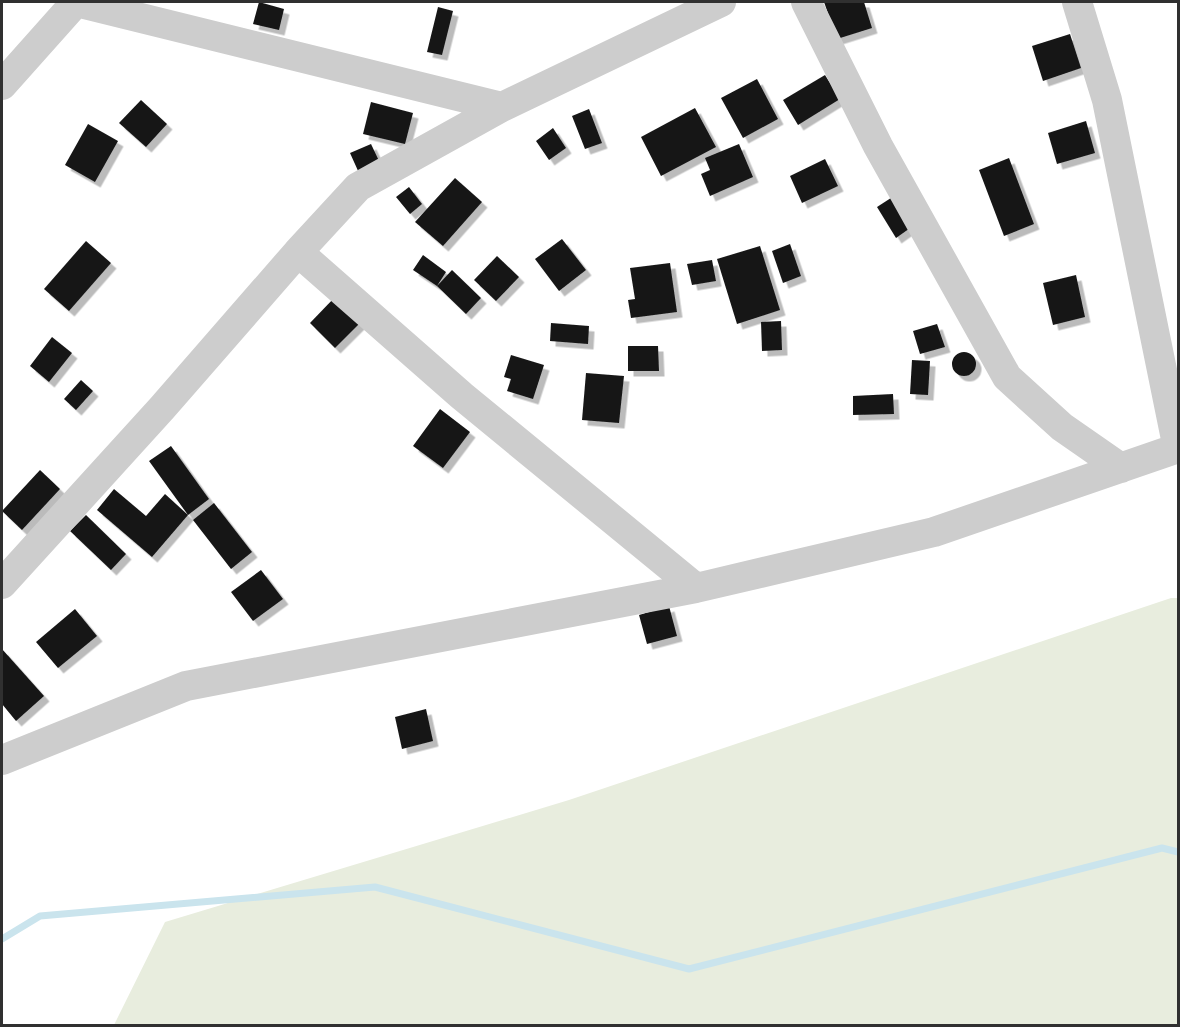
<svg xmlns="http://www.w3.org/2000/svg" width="1180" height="1027" font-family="Manrope,sans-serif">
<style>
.green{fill:#e8edde}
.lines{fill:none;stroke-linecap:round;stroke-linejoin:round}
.stream{stroke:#cae4ed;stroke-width:7}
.building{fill:#171717;filter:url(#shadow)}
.minor{stroke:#cdcdcd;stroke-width:30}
</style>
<defs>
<filter id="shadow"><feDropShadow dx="5.5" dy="5.5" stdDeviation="0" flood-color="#0004"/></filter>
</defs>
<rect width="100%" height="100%" fill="#fff"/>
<path class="green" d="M1171 598H1178V1025H114L165 922 569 800Z"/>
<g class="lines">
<path class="stream" d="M2 939 40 916 375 887 689 969 1162 848 1178 852"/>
</g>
<path class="building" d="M259 2 284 9 279 30 253 24Z
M824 2H864L872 28 837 39Z
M438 7 453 11 442 55 427 52Z
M1070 34 1081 68 1043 81 1032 46Z
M825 75 840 99 798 125 783 100Z
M757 79 778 119 743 138 721 98Z
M141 100 167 124 146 147 119 123Z
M371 102 413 113 405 144 363 134Z
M695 108 716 147 661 176 641 137Z
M589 109 602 143 585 149 572 116Z
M1086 121 1095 153 1057 164 1048 133Z
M88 124 118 141 95 182 65 165Z
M553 128 566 148 549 160 536 141Z
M371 144 380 163 359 173 350 153Z
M739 144 753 177 710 196 701 174 710 170 705 158Z
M1009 158 1034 224 1004 236 979 170Z
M825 159 838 186 802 203 790 176Z
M455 178 482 202 443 246 415 222Z
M409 187 422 204 410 214 396 197Z
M894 196 913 226 896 238 877 207Z
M562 239 586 270 559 291 535 259Z
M86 241 111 263 69 311 44 289Z
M790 244 801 276 783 283 772 251Z
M760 246 780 310 737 324 717 259Z
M423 255 446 272 437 286 413 270Z
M497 256 519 277 496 301 474 280Z
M712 260 716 281 692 285 687 264Z
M670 263 677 312 631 318 628 300 635 299 630 268Z
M452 270 481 298 466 314 437 286Z
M1076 275 1085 317 1053 325 1043 283Z
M335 297 361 322 335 348 310 323Z
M781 321 782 350 762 351 761 322Z
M551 323 589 326 588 344 550 341Z
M937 324 945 347 920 354 913 331Z
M52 337 72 353 49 382 30 366Z
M628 346H658L659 371H628Z
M952 364a12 12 0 1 1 24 0a12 12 0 1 1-24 0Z
M511 355 544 365 533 399 507 391 511 379 504 377Z
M912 360 930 361 928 395 910 394Z
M586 373 624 376 619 423 582 420Z
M81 380 93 391 76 410 64 399Z
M893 394 894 414 853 415V396Z
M440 409 470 432 443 468 413 446Z
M171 446 209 499 188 515 149 461Z
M40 470 60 489 22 530 2 511Z
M114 489 146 516 165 494 188 515 152 557 97 510Z
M214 503 252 552 231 569 193 520Z
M86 515 126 554 111 570 70 531Z
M261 570 283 599 253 621 231 592Z
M669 606 677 636 647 644 639 615Z
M75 609 97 636 58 668 36 642Z
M2 649 44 696 16 721 2 704Z
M426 709 433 741 402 749 395 717Z"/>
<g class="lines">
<path class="minor" d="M806 2 878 146 1007 377 1062 427 1121 468
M1077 2 1107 100 1178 449
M2 85 76 2 502 107
M298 252 462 396 696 588
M2 584 162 408 298 252 358 187 502 107 721 2
M2 760 186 686 696 588 934 532 1178 448"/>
</g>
<rect width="1180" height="1027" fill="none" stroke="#303030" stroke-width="6"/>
</svg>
